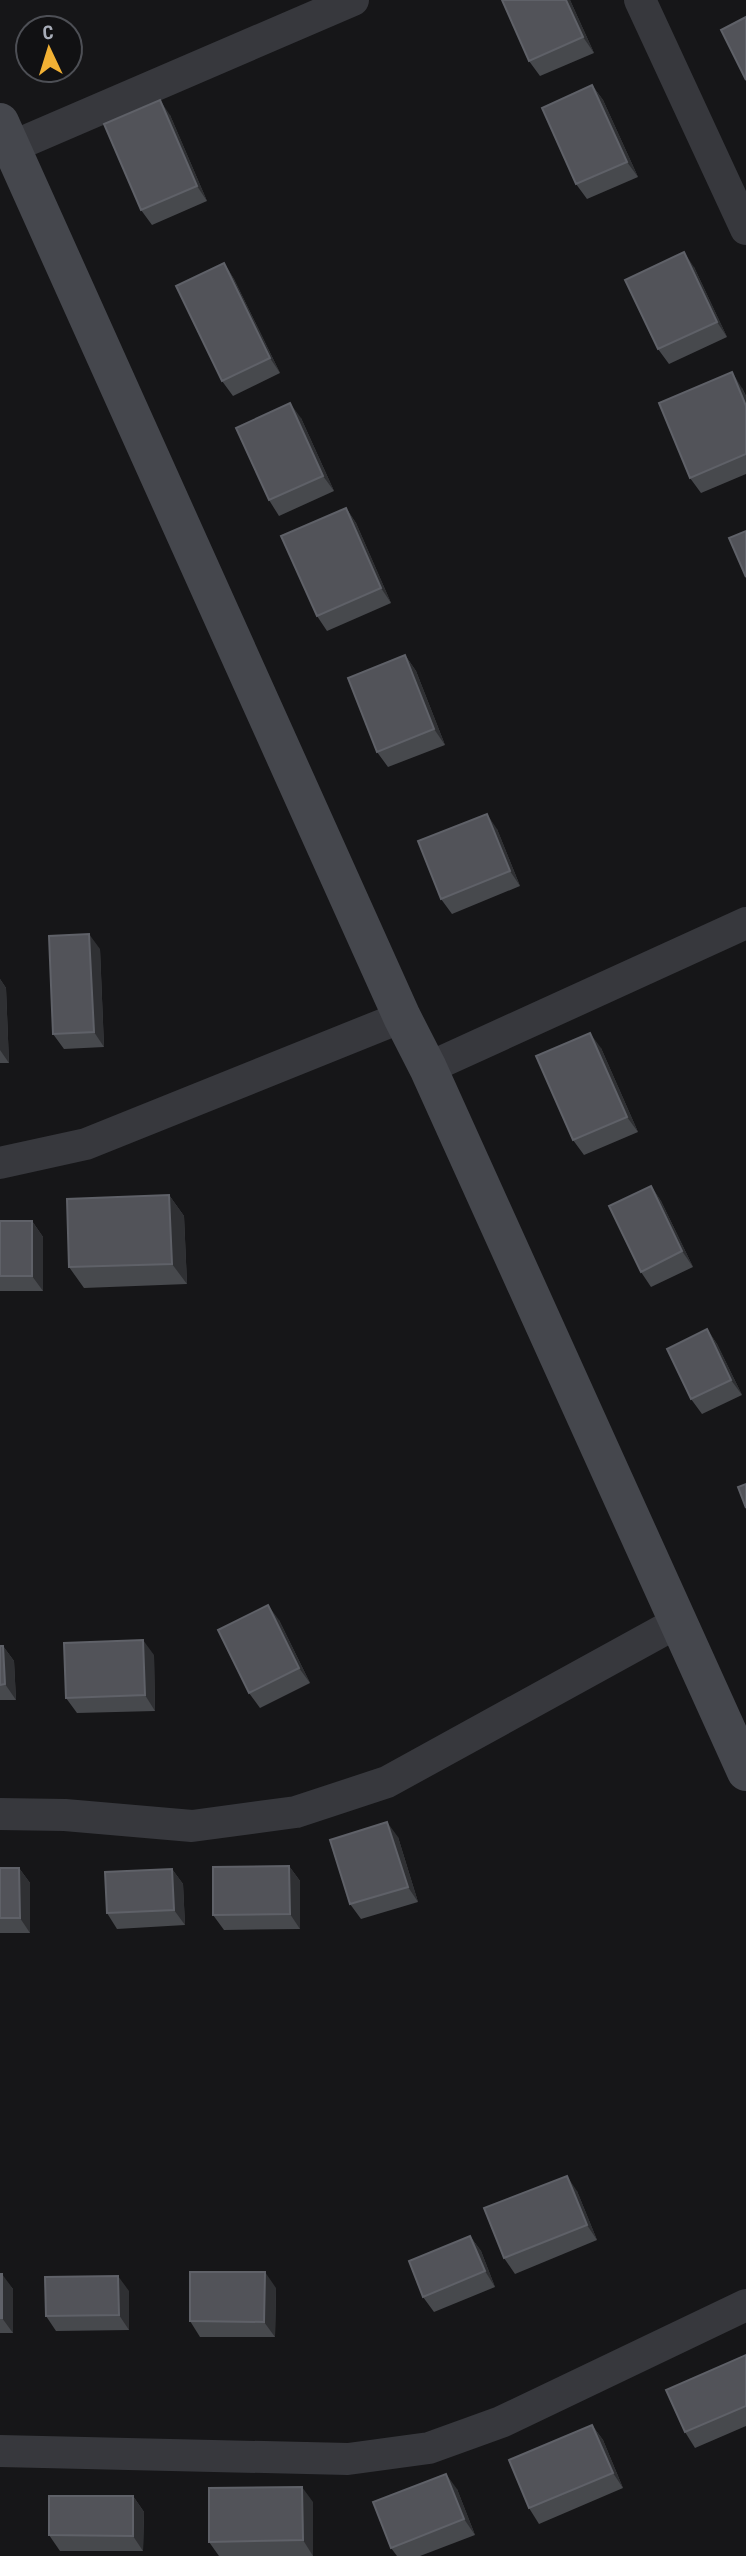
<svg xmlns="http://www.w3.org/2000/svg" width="746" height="2556" font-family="'Roboto Condensed',sans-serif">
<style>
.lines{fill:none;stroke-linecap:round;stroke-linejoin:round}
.street{stroke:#37383d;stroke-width:32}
.secondary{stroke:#45474d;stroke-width:38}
.wall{fill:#47494d}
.shaded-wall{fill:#2f3033}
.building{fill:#525359;stroke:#5f6168;stroke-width:2}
</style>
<rect width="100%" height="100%" fill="#161618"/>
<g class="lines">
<path class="street" d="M640 0 746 229
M0 152 353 0
M428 1068 746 923
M0 1163 86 1144 402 1017
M0 1814 65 1815 192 1826 296 1812 387 1782 678 1622
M0 2451 348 2459 429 2448 501 2422 746 2305"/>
<path class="secondary" d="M0 122 402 1017 428 1068 746 1772"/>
</g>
<path class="wall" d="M502 0H570L594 53 540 76 529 61Z
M592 85 603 100 638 177 587 199 576 184Z
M170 115 207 201 152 225 141 210Z
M224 263 234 279 280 373 233 396 222 381Z
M694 267 727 337 669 364 658 349Z
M742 388 746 396V474L701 493 690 478Z
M301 418 334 491 279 516 269 500Z
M346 508 356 523 391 603 327 631 317 616Z
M405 655 416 671 445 745 388 767 377 752Z
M497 829 520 886 452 914 441 899Z
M100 949 104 1047 64 1049 53 1034Z
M0 979 6 988 9 1063H0Z
M601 1048 638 1132 584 1155 573 1140Z
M651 1186 661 1201 693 1267 651 1287 641 1272Z
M169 1195 184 1216 187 1284 84 1288 69 1267Z
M0 1221H32L43 1237V1291H0Z
M707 1329 717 1344 742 1395 702 1414 691 1399Z
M279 1620 310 1683 260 1708 249 1693Z
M0 1646H3L14 1661 16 1700H0Z
M154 1655 155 1711 77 1713 66 1698Z
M398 1837 418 1902 361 1919 350 1904Z
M289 1866 300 1881V1929L224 1930 213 1915Z
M0 1868H19L30 1883V1933H0Z
M172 1869 183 1884 185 1925 117 1929 107 1913Z
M577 2191 597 2240 515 2274 504 2258Z
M470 2236 481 2251 495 2287 434 2312 423 2297Z
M0 2274 13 2289V2333H0Z
M276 2288 275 2337H200L190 2321Z
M129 2291V2330L56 2331 46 2316Z
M746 2355V2426L695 2448 685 2432Z
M592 2425 603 2440 623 2488 539 2524 529 2508Z
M457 2489 475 2535 420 2556H397L391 2548Z
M133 2496 144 2512 143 2551H60L49 2535Z
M313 2502V2556H219L209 2542Z"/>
<path class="shaded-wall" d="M566 0H570L594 53 583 37Z
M592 85 603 100 638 177 627 162Z
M160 100 170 115 207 201 197 186Z
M684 252 694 267 727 337 717 322Z
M224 263 234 279 280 373 270 358Z
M732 372 742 388 746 396V406Z
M290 403 301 418 334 491 323 476Z
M346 508 356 523 391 603 381 588Z
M405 655 416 671 445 745 434 729Z
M487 814 497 829 520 886 510 871Z
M89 934 100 949 104 1047 94 1032Z
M0 979 6 988 9 1063 0 1050Z
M590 1033 601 1048 638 1132 627 1117Z
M651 1186 661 1201 693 1267 682 1251Z
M169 1195 184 1216 187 1284 172 1264Z
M32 1221 43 1237V1291L32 1276Z
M707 1329 717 1344 742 1395 731 1380Z
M268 1605 279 1620 310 1683 299 1668Z
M143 1640 154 1655 155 1711 145 1695Z
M3 1646 14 1661 16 1700 5 1684Z
M387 1822 398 1837 418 1902 408 1887Z
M289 1866 300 1881V1929L290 1914Z
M19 1868 30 1883V1933L20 1918Z
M172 1869 183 1884 185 1925 174 1910Z
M567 2176 577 2191 597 2240 587 2225Z
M470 2236 481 2251 495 2287 485 2271Z
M265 2272 276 2288 275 2337 264 2322Z
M2 2274 13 2289V2333L2 2318Z
M118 2276 129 2291V2330L119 2315Z
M592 2425 603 2440 623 2488 613 2473Z
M446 2474 457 2489 475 2535 464 2519Z
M302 2487 313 2502V2556L303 2540Z
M133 2496 144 2512 143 2551 133 2536Z"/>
<path class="building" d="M502 0H566L583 37 529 61Z
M746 17V80L721 30Z
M592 85 627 162 576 184 542 108Z
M160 100 197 186 141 210 104 124Z
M684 252 717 322 658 349 625 280Z
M224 263 270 358 222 381 176 286Z
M732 372 746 406V454L690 478 659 403Z
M290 403 323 476 269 500 236 428Z
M346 508 381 588 317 616 281 536Z
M746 531V577L729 538Z
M405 655 434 729 377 752 348 678Z
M487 814 510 871 441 899 418 841Z
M89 934 94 1032 53 1034 49 936Z
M590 1033 627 1117 573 1140 536 1056Z
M651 1186 682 1251 641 1272 609 1206Z
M169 1195 172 1264 69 1267 67 1199Z
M0 1221H32V1276H0Z
M707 1329 731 1380 691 1399 667 1349Z
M746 1484V1508L738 1487Z
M268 1605 299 1668 249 1693 218 1630Z
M143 1640 145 1695 66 1698 64 1643Z
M0 1646H3L5 1684 0 1685Z
M387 1822 408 1887 350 1904 330 1840Z
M289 1866 290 1914 213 1915V1867Z
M0 1868H19L20 1918H0Z
M172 1869 174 1910 107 1913 105 1872Z
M567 2176 587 2225 504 2258 484 2208Z
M470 2236 485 2271 423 2297 409 2261Z
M190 2272H265L264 2322 190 2321Z
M0 2274H2V2318H0Z
M118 2276 119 2315 46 2316 45 2277Z
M746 2355V2406L685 2432 666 2390Z
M592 2425 613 2473 529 2508 509 2460Z
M446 2474 464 2519 391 2548 373 2502Z
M302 2487 303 2540 209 2542V2488Z
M49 2496H133V2536L49 2535Z"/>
<g transform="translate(49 49) rotate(356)"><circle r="33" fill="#111113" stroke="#4d4f55" stroke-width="2"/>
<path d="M0-5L12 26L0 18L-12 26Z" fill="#f2b134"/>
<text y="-10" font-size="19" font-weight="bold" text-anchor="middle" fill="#a8adb8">С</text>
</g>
</svg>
